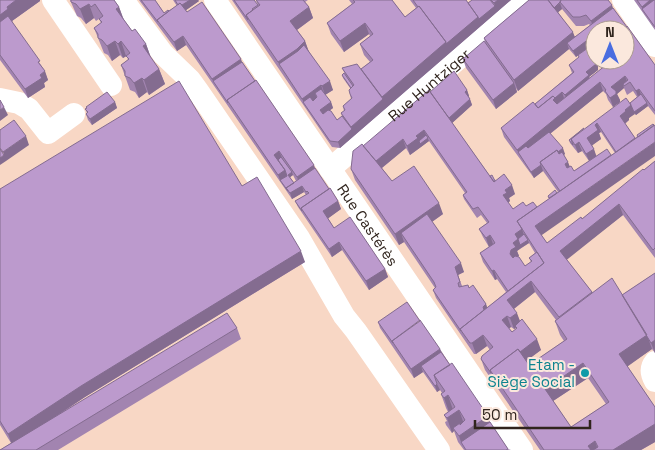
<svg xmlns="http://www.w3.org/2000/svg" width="655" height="450" font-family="'Space Grotesk',sans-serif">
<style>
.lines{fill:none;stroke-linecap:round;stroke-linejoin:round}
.minor{stroke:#fff;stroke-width:22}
.wall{fill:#a284b0;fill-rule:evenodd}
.shaded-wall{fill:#846c90}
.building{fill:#bc9acd;stroke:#846c90;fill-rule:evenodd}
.culture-dot{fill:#0f9aa8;stroke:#fbe8dd;stroke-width:2}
.labels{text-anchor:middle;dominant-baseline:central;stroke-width:4;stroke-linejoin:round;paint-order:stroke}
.street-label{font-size:15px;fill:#30241d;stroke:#fbe8dd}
.culture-label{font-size:15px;fill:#0d838f;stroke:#fbe8dd;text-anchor:end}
</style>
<rect width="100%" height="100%" fill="#f8d7c5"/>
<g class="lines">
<g class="minor">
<path d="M53 0 111 85"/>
<path d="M123 0 163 54 190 80 198 91 299 238 344 316 356 331 439 450"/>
<path id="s1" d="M215 0 522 450"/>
<path d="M623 0 655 46"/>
<path d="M0 99 19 103 29 109 48 133 74 114"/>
<path id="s2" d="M330 169 527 0"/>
<path d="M655 362C650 368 651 374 655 381"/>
</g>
</g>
<path class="wall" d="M0 0 40 1 12 21 13 24 43 68 48 80 44 83 45 87 28 98 0 60Z
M70 0H114L119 7 124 20 132 31 146 44 151 58 159 69 165 84 149 95 147 92 139 98 135 92 130 90 121 65 128 60 127 56 123 58 120 55 112 61 108 55 104 53 94 28 101 23 99 19 96 21 94 18 86 24 81 18 77 16Z
M139 0H155L164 13 177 6 173 0H198L199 1 186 10 187 12 242 62 329 189 338 201 341 209 328 218 334 228 385 269 388 277 369 290 342 250 332 257 298 207 295 201 306 195 304 192 292 199 186 45 177 51ZM293 175 296 181 294 183 290 177Z
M232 0H254L258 5 256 0H308L305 2 309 7 313 18 297 30 305 41 308 50 333 90 325 95 331 102 333 108 329 111 337 120 342 116 341 113 344 111 343 106 351 99 350 94V88L343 78 342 75 345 74 342 68 362 71 361 69 370 62 364 55 360 44 370 36 369 34 344 52 331 34 327 23 352 4 349 0H392L405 17 416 8 410 0H466L468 3 472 0H511L340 148 332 147Z
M529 0 613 8 655 65V115L648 106 636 115 634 113 629 118V120L625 124 635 138 653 124 541 235 547 243 582 219 655 161V258L623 215 566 259 592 292 622 295 655 273V353L652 349 627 366 655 407V442L641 450H540L485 370 481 359 490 350 487 346 476 354H474L436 298 433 290 435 288 404 242 399 245 355 180 351 169 430 92 467 90 469 96V97L472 105 452 123 490 176 515 194 509 198 510 201 508 203 513 209 526 206 537 207 549 199 548 196 558 192 543 171 534 178 504 137 501 128 535 104 572 73 569 65 597 60 596 61 598 67V70L589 77 590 78 625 60V30H595V42L576 57 569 49 518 91 516 88 517 92 496 109 466 68 463 59 485 43 484 38ZM562 9 576 26H584L589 24 590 25 575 37 558 12ZM624 88 627 95 633 91 637 97 630 103 569 140 570 143 578 153 582 151 589 161 574 171 570 167 564 155 565 154 550 134 603 91 606 94 608 100 613 107 620 102V100L617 94ZM601 132 615 153 611 155 596 156 592 145 601 139 599 133ZM429 141 465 193 463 196 464 199 477 218 481 215 487 223 479 229 483 237 489 247 480 253 483 262 495 280 497 279 506 292 487 308 486 304 469 288 462 286 458 275 464 272 432 222 443 214 392 181 382 168 406 148 410 155ZM529 243 535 253 529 258 531 262 525 266 517 257 519 256 517 251ZM535 292 556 320 555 321 560 335 564 341 529 365 526 361 541 350 520 321 514 309ZM511 327 514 329 516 328V329L512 332 509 328ZM588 378 606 404 571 427 553 401Z
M634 0H655V30Z
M115 102 117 108 92 125 88 120 86 114 87 113 85 109 87 108Z
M242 186 305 262 85 397 63 412 237 328 241 339 58 450H0L11 443 0 425V189Z
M378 322 440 349 450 365 488 416 490 422 508 449 511 450H464L458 442 454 431 452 433 446 425 445 422 447 421 444 415 448 412 446 408 441 394 442 393 440 390 437 392 423 372 414 378 380 328Z"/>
<path class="shaded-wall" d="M16 0H40V1L12 21 13 23 0 33V15L7 7Z
M190 0H198L199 1 182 13 179 7Z
M498 0H511L497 12 494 3Z
M650 0H655L642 9V7Z
M560 3 562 9 556 14 554 8Z
M89 4 94 18 86 24 80 9Z
M612 5 615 14 594 30 591 21Z
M495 6 497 12 355 135 351 127 383 99 382 97 446 42 478 17Z
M119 7 124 21 116 9Z
M309 7 313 18 294 32 290 21Z
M365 23 369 34 344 52 340 41Z
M596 29 595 42 576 57 573 51 592 31Z
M573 32 577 43H567L569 49 518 91 514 80Z
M183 36 186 45 177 51 174 42Z
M115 41 120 55 112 61 107 46Z
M121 41 126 56 123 58 118 44Z
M305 41 309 52 279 64 278 62Z
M146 44 151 58 143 46Z
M595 54V60H597L596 61 598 67V70L589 77 591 81 567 101 565 95 586 72 592 56Z
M241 59 244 68 213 81 212 79Z
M159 69 165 84 149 95 144 80Z
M45 71 48 80 44 83 45 87 28 98 25 89Z
M625 76 628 84H623L624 88 617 94 620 100V102L613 107 610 98 611 87Z
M142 78 147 92 139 98 134 83Z
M330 81 333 90 325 95 322 86Z
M600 82 603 91 521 157 517 150Z
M514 83 517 92 496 109 493 100Z
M321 85 324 94 315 93 317 99 307 107 302 99Z
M639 89 642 97 639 100 636 91Z
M467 90 469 96 467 98 465 92Z
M562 92 564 98 557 104 558 107 539 111Z
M470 99 472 105 450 125 448 119Z
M115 102 117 108 92 125 90 119Z
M331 102 333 108 322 116 320 110Z
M647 103 648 106 636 115 634 112Z
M631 105 635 114 629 118V120L623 125 620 116 625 110Z
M4 107 8 115 0 121V110Z
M597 123 601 132 599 133 601 139 590 147 587 138 579 144 582 151 578 153 575 145Z
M352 129 355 135 340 148 338 142Z
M424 130 429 141 421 147 420 144 421 147 410 155 407 146 416 136Z
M26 136 29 145 6 161 3 152Z
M403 139 406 148 378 171 375 162Z
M655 142V156L539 237 535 226Z
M563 148 565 154 545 169 541 164Z
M594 149 597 158 590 163 586 154Z
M279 151 283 160H276L274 155Z
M4 155 6 161 0 165V158Z
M568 162 571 170 568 173 565 164Z
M314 165 317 174 300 186 297 177Z
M541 165 543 171 534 178 531 172Z
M285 170 288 179 280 180 278 175Z
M292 172 293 175 289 178 288 175Z
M512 185 515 194 509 198 510 201 506 204 503 195 505 190Z
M302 186 304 192 292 199 290 193Z
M338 201 341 209 326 220 323 211Z
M439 203 443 214 406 240 401 233 404 242 399 245 395 234Z
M619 204 623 215 564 262 560 251Z
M522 229 525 238 519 242 521 248 517 251 519 256 514 259 513 263 510 254 515 234Z
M490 235 493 244 489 247 486 238Z
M528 240 529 243 521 248 520 245Z
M339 242 342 250 332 257 329 249Z
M301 251 305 262 85 397 12 445 8 434 81 386Z
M461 263 464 272 458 275 463 291 455 267Z
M385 269 388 277 369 290 366 281Z
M494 270 497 279 495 280 492 271Z
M531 281 535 292 511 311 507 300Z
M486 304 489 313 467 338 483 307Z
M517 313 521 324 515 326 516 328 514 329 510 318Z
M507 316 511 327 506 331 502 320Z
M483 335 487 346 476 354 472 343Z
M647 335 652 349 624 369 619 354Z
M537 339 541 350 498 382 492 373Z
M655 340V353L651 343Z
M440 349 444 358 421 366 423 372 414 378 411 369Z
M583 363 588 378 550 403 545 389Z
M437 384 440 390 437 392 435 386Z
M448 395 453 410 449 412 444 398Z
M459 410 464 424 453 428 454 431 452 433 447 418Z
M488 416 493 431 461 442 459 436Z
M655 424V442L641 450H613Z
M595 441 598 450H590L588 446Z"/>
<path class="building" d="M0 0H16L7 7 8 9 0 15Z
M71 0H114L119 7 116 9 132 31 135 29 146 44 143 46 159 69 144 80 142 78 134 83 130 78 125 76V71L121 65 129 59 126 56 130 53 121 41 118 44 115 41 107 46 102 40 98 38V34L94 28 102 22 99 19 103 16 95 4 91 7 89 4 80 9 76 4 71 2Z
M141 0H155L164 13 168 10 169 11 157 20 158 22Z
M175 0H190L182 5 180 3 178 5Z
M234 0H254L258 5 252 9 253 10 246 15 248 20Z
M256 0H303L309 7 290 21 305 41 297 49 278 62 246 15 260 5Z
M353 0H392L405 17 419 6 446 42 382 97 361 69 373 60 360 44 373 34 365 23 340 41 327 23 355 2Z
M413 0H466L478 17 446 44V42L419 6 418 7Z
M472 0H490L495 6 479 19 478 17 468 3Z
M491 0H498L494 3Z
M529 0H548L573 32 514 80 484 38Z
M548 0H561L560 2 554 8Z
M561 0H608L612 5 591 21 586 15 580 17H573L560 2Z
M637 0H650L642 7Z
M654 0H655V27L642 9Z
M202 2 241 59 212 79 183 36 174 42 157 20 180 3 187 12Z
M613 8 627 27 623 30H596V29L592 31 594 35 573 51 567 43Z
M8 16 40 61 38 62 45 71 40 75 42 78 25 89 0 55V22Z
M627 26 655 65V111L639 89 636 91 630 82 624 86 623 84 628 80 625 76 611 87 616 91V94L610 98 605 91 606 90 600 82 517 150 501 128 533 102 538 108 553 96 555 98 553 100 557 104 606 65H605L610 60H625V30H623Z
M484 41 514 83 493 100 463 59Z
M595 43V54L592 56 596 61V64L586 72 589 75 565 95 562 92 555 98 553 96 538 108 535 104 574 72 569 65 579 57 578 55Z
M304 45 330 81 322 86 321 85 302 99 279 64 298 51Z
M242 62 255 81 227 100 228 103 213 81Z
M357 64 383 99 351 127 341 113 345 110 343 106 352 98 350 94 349 90 354 85 342 68Z
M454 71 467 90 465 92 470 99 449 118 430 92Z
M344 73 353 86 351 88 342 75Z
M256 80 314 165 297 177 279 151 274 155 285 170 278 175 227 100Z
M179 81 242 186 257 177 301 251 81 386 8 434 0 421V189Z
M321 89 331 102 320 110 323 114 328 110 331 111 337 120 342 116 352 129 338 142 330 141 303 102 310 97 313 101 317 97 315 93Z
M429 90 494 182 504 174 512 185 505 190 507 193 503 195 513 209 523 202 526 206 533 202 537 207 517 221 522 229 515 234 518 239 513 243 516 247 511 250 510 254 513 258 515 256 519 257 525 266 532 261 529 258 537 252 544 263 508 291 494 270 492 271 480 253 495 243 490 235 486 238 479 229 489 222 478 207 473 209 463 195 467 192 424 130 416 136 418 138 407 146 403 139 376 161 363 146Z
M107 92 115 102 90 119 86 114 88 112 85 109 87 108 86 107Z
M641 94 647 103 634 112 630 103Z
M626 98 631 105 625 110 626 111 620 116 635 138 616 152 597 123 595 125 598 130 587 138 594 149 586 154 579 142 575 145 571 139Z
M0 100 4 107 0 110Z
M14 120 26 136 3 152 0 148V130Z
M653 124 654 125 638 137 637 135Z
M655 125V142L535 226 547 243 581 217 582 219 643 169 644 170 655 161V248L653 250 619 204 560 251 592 292 559 317 531 281 507 300 517 313 510 318 507 316 502 320 512 332 517 328 515 326 522 319 537 339 520 352 518 349 490 370 491 373 481 359 482 356 493 347 483 335 472 343H470L460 329 544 263 517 221Z
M584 128 571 139 573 145 569 140Z
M549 132 563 148 558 152 557 150 540 162 541 165 531 172 518 152 526 146 528 148Z
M426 135 428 138 420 144 419 141Z
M362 144 392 181 414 166 439 203 395 234 351 169 353 151Z
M0 149 4 155 0 158Z
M607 149 611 155 560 191 540 162 557 150 559 154 562 152 568 162 565 164 567 168 571 166 574 171Z
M281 157 292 172 288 175 294 183 286 188 288 191 280 180 287 176 285 170 278 160Z
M315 168 329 189 301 208 302 211 295 201 309 193 307 191 306 192 302 186 290 193 286 188Z
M492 175 495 181 494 182 490 176Z
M330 188 338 201 323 211 334 228 350 217 385 269 366 281 339 242 329 249 301 208Z
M555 190 557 193 549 198 548 196Z
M427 214 461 263 455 267 460 282 458 283 459 287 468 285 469 288 473 285 486 304 483 307 484 310 460 329 461 331 433 290 436 287 434 282 401 233Z
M524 234 528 240 520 245 518 239Z
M655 273V340L651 343 622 295Z
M612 278 647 335 619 354 655 407V424L613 450H593L598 447 595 441 588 446 591 450H544L490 370 518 349 529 365 567 339 555 321ZM583 363 609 402 571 427 545 389Z
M407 302 420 321 392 341 393 343 378 322Z
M227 313 237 328 36 450H0Z
M420 320 440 349 411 369 392 341Z
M441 352 450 365 434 375 437 384 435 386 421 366Z
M452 363 488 416 459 436 453 428 460 423V425L465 420 459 410 447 418 444 415 455 407 448 395 444 398 441 394 445 391 434 375Z
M490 422 508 449 506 450H466L461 442Z"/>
<circle class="culture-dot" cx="585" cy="373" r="5"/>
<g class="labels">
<g class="street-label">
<text stroke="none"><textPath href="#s2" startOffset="130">Rue Huntziger</textPath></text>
<text stroke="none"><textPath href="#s1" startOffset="272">Rue Castérès</textPath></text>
</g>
<g class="culture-label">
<text x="575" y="364">Etam -<tspan x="575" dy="17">Siège Social</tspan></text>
</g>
</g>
<g transform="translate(610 45)"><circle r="24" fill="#fbe8dd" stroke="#aa9a90"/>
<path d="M0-4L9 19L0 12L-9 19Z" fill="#4a6de0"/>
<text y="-8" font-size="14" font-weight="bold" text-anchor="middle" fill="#30241d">N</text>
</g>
<path d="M475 420v8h115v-8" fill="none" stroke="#30241d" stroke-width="2.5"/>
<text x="482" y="420" font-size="15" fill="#30241d" stroke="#fbe8dd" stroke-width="4" paint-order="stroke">50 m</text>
</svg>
